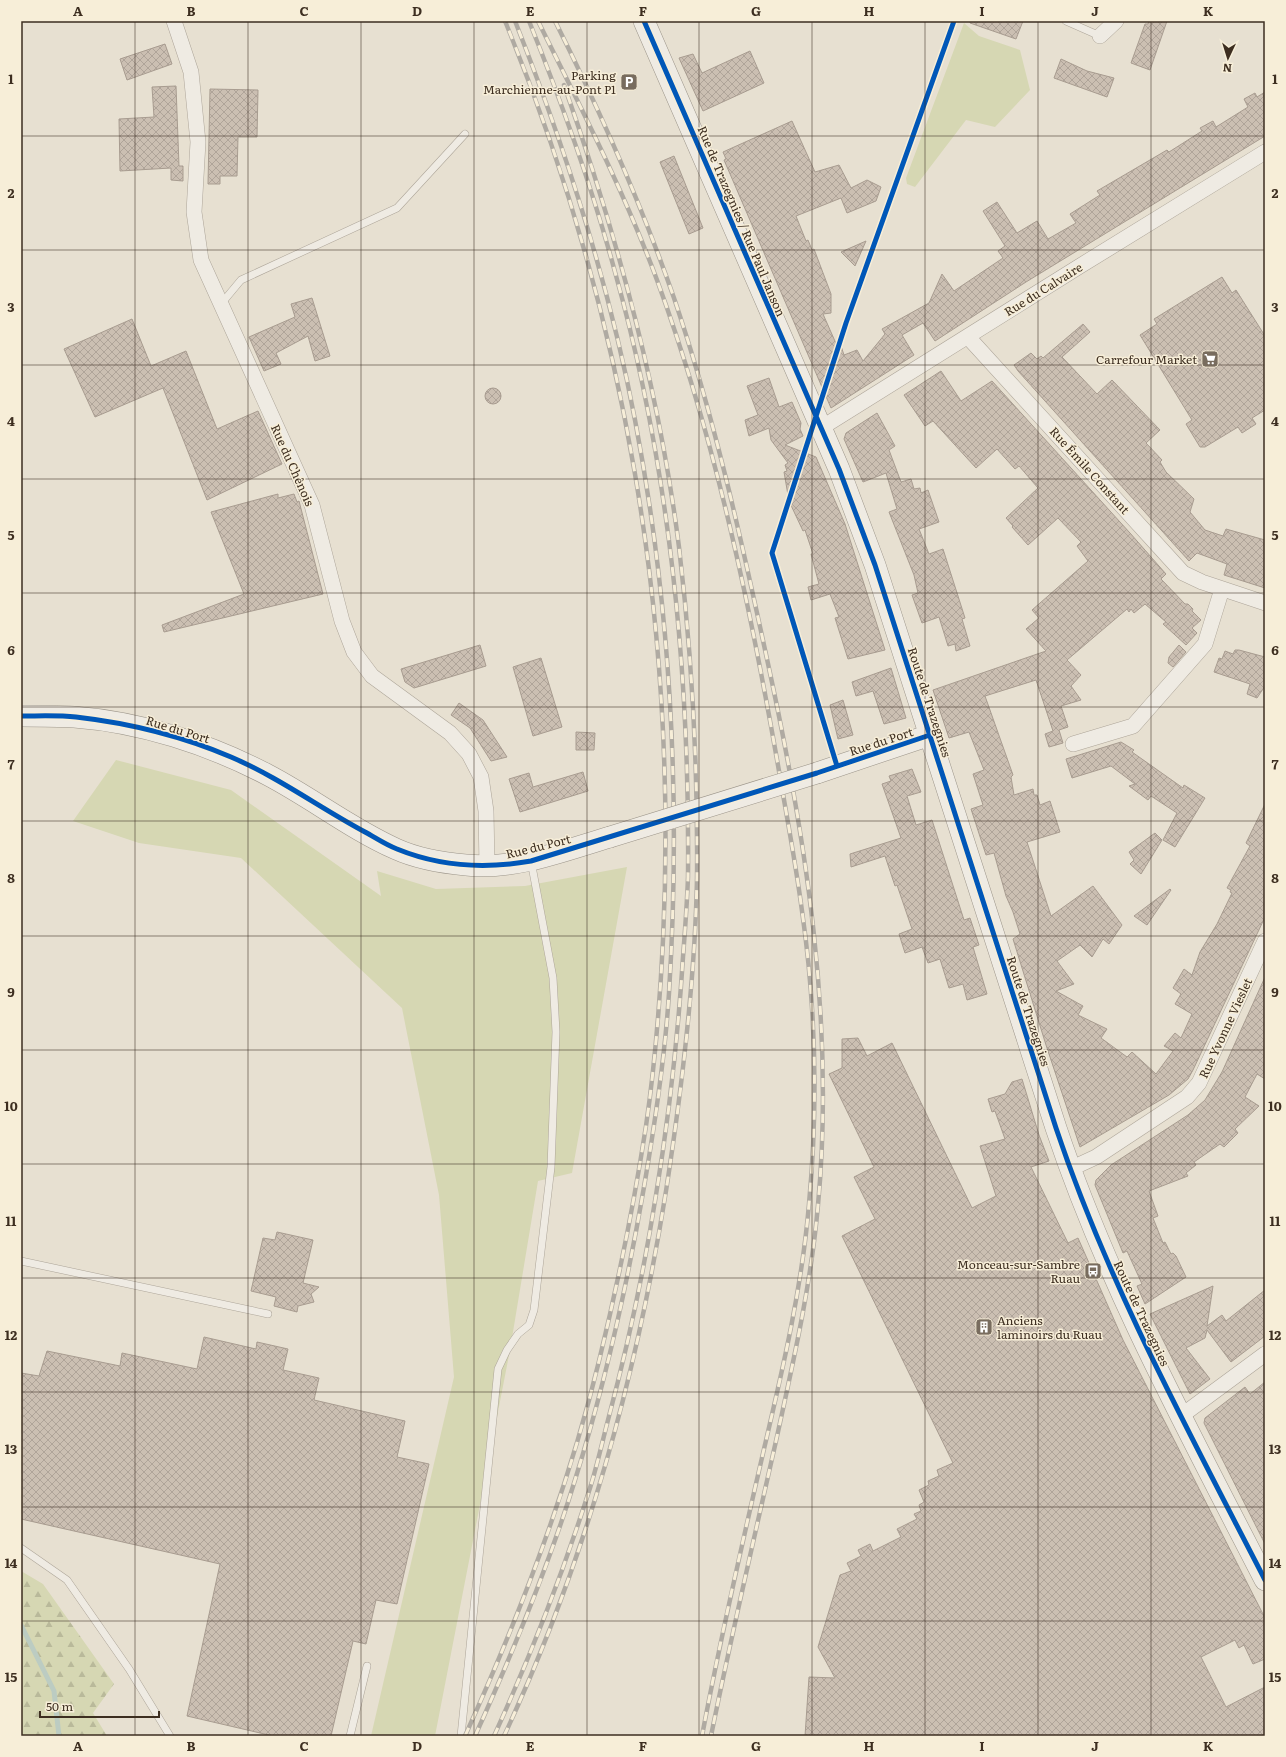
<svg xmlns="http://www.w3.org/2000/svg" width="1286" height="1757" font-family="Literata,serif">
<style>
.grass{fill:#d6d7b3}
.forest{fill:url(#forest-firs)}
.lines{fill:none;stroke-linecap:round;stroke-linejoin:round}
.stream{stroke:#bcccc2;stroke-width:5}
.building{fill:url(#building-cross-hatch);stroke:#a89c90}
.lane-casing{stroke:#ada599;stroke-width:8}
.street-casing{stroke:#ada599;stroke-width:16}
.secondary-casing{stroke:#9c958a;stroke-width:22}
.lane{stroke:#efebe3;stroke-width:7}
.street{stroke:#efebe3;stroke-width:15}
.secondary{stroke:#efebe3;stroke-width:21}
.rail-casing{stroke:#afaaa2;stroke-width:4.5}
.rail{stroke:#f7eed8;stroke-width:3;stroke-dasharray:9;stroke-linecap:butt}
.secondary-bridge-casing{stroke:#9c958a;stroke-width:22;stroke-linecap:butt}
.secondary-bridge{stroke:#efebe3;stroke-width:21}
.cycleway-casing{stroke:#f7eed8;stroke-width:8}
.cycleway{stroke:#0057b8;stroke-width:5}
.grid{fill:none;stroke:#3d2e20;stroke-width:1;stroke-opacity:0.55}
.labels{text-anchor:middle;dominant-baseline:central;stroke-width:3;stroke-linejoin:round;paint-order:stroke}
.poi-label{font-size:12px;fill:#3d2e20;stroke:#f7eed8;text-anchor:end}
.street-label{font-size:12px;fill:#3d2e20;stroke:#f7eed8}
.neatline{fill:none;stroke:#3d2e20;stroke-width:1.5}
.grid-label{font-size:13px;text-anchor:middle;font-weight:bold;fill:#3d2e20}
</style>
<defs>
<pattern id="forest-firs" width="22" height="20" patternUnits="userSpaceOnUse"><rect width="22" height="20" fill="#d6d7b3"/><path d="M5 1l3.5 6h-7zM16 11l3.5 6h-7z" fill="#b9b99a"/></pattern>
<pattern id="building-cross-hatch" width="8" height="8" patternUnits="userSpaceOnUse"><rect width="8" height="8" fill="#cbbfb2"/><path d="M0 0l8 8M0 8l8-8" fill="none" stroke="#afa499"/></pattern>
</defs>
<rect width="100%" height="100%" fill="#e7e0d1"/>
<path class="grass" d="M964 23 979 36 1020 50 1030 90 995 127 966 120 915 187 907 184 906 178Z
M116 760 231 790 381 896 377 871 436 889 525 886 627 867 572 1173 538 1181 510 1350 435 1736H371L454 1377 439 1195 402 1008 241 858 139 843 73 821Z"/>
<path class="forest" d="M21 1571 43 1584 114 1684 93 1713 107 1736H21Z"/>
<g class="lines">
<path class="stream" d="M21 1625 54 1691 59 1736"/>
</g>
<path class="building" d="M970 21H1023L1016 39 970 23Z
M1149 21H1167L1150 70 1131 63 1145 24H1148Z
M165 44 172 64 127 80 120 59Z
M750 51 764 83 703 111 679 58 693 54 702 73Z
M1061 59 1087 71 1114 78 1107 97 1054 78Z
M176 86 179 166H183V181L171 180V168L120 171 119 119 154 117 152 87Z
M210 89 258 90 257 137H238L237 176H220V184H208Z
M1265 92V136L1026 282 935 341 923 323 902 335 914 355 831 408 724 160 726 159 723 152 792 121 815 172 839 165 851 188 867 180 881 187 876 201 847 213 841 198 796 216 806 241 808 240 812 250 814 249 831 294V313L823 314 838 348 841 346 844 355 857 350 863 361 885 334 882 329 929 303 942 274 954 291 1003 258 998 251 1005 246 983 211 997 202 1017 233 1037 221 1048 239 1076 223 1070 214 1100 195 1097 191 1167 150 1169 152 1202 131 1200 128 1213 121 1216 127 1248 107 1244 99 1255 93 1257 97Z
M674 156 703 228 689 234 660 162Z
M866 241 855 266 841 252Z
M1222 277 1232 293 1236 290 1265 336V410L1252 418 1256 424 1242 433 1238 427 1205 447H1200L1186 424 1192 420 1140 335 1157 324 1154 319Z
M312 298 330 356 315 361 308 336 276 353 281 364 264 371 249 337 295 317 291 304Z
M132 319 151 366 186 351 217 429 258 411 282 464 207 500 163 388 95 417 64 349Z
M1083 324 1090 332 1062 357 1097 394 1112 380 1160 430 1146 443 1162 460 1160 462 1166 472 1194 499 1190 512 1205 530 1223 536 1226 529 1265 540V588L1224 575 1227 564 1197 553 1189 561 1018 371 1014 365 1031 353 1037 359 1041 356 1043 358Z
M941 371 961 401 992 381 1130 533 1166 574 1161 579 1185 604H1188L1193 609 1192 611 1201 620 1192 628 1197 633 1186 645 1163 624 1166 622 1145 604 1134 613 1131 609 1129 612 1127 609 1067 660 1081 675 1071 686 1081 700 1061 706 1068 727 1059 730 1063 743 1049 747 1045 734 1053 731 1036 680 985 696 1013 775 1011 777 1014 795 1033 789 1034 795H1037L1040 805 1050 801 1060 832 1027 842 1051 916 1093 886 1122 925 1109 944 1103 939 1092 957 1080 945 1057 961 1074 984 1056 991 1083 1006 1078 1015 1107 1029 1101 1038 1127 1057 1132 1052 1156 1074 1173 1051 1164 1046 1175 1033 1181 1038 1192 1014 1175 1004 1181 994 1173 988 1184 969 1192 975 1200 952 1217 924 1232 893 1230 892 1231 890 1227 888 1250 846 1246 843 1265 804V917L1193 1070 1188 1079 1169 1095 1080 1147 1046 1045 1013 939 1020 934 1013 912 1006 896 994 853 986 855 971 809 983 805 973 774 984 770 969 732 949 738 933 690 1046 651 1026 629 1039 618 1032 610 1088 561 1077 546 1081 542 1058 518 1028 545 1012 527 1013 526 1006 518 1038 488 1019 466 1015 469 997 449 976 468 933 421 925 426 904 395Z
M769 378 779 407 792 402 801 423 800 429 803 436 785 445 816 457 845 524 885 650 848 659 835 618 839 617 830 594 811 600 808 587 819 584 811 554H813L805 530 803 531 789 501 784 472 787 471 785 465 788 463 771 440 769 428 749 436 745 420 758 415 747 386Z
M485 396a8 8 0 1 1 16 0a8 8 0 1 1-16 0Z
M877 413 895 446 889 450 901 482 911 479 914 489 920 488 921 493 928 490 939 522 919 529 929 554 943 549 965 618 962 619 970 646 956 651 955 644 948 646 939 617 922 623 912 595 918 593 914 575 889 512 897 509 886 473 863 482 844 439 846 433Z
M278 494V498L294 494 297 502 299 501 323 594 164 632 162 625 244 594 211 512Z
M480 645 486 666 414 688 405 682 401 669Z
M1179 645 1186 652 1173 667 1168 663 1169 657Z
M1235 650H1239L1265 657V686L1257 698 1247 694 1250 684 1214 672 1219 658 1222 659 1225 651 1233 654Z
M541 658 562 727 533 736 513 667Z
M891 668 906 718 884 724 873 691 856 696 852 682Z
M843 700 853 735 838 739 830 705Z
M459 703 483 720 507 757 491 761 470 728 451 715Z
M576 732 595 733 594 750H576Z
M1121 742 1134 750 1132 752 1183 788 1184 785 1205 798 1175 847 1163 840 1177 813 1151 796 1148 800 1129 786 1135 784 1111 766 1072 778 1066 759Z
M912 769 921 792 907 796 916 825 932 820 964 920 970 918 979 945 973 947 987 994 967 1000 963 984 949 988 940 959 928 963 922 947 905 953 899 934 912 929 897 885 895 886 885 856 851 867 850 854 901 838 882 784 891 781 889 776Z
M583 772 588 791 520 812 509 779 529 773 533 787Z
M1155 833 1162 840 1141 874 1130 864 1134 860 1129 852Z
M1170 889 1171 890 1147 925 1134 916Z
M1265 977V1079L1257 1074 1245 1097 1259 1106 1235 1129 1238 1133 1224 1147 1220 1144 1194 1162 1196 1165 1186 1173 1188 1176 1149 1191 1158 1216 1153 1218 1163 1243 1165 1242 1171 1254 1173 1253 1176 1256 1186 1277 1145 1304 1137 1286 1142 1284 1127 1251 1123 1253 1095 1185 1096 1180 1111 1165 1188 1115 1205 1100 1222 1072Z
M858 1038 867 1056 892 1043 972 1208 996 1196 980 1146 1005 1139 995 1111 992 1112 988 1099 1005 1094 1012 1082 1022 1079 1039 1135 1049 1161 1031 1167 1068 1243 1078 1238 1123 1340 1265 1618V1659L1253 1664 1244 1645 1239 1648 1235 1640 1201 1657 1226 1707 1265 1687V1736H805L809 1677 835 1678 818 1647 840 1575 851 1571 847 1563 861 1556 858 1550 870 1544 873 1551 901 1537 897 1529 917 1519 914 1514 921 1511 919 1505 924 1502 919 1490 929 1485 928 1481 939 1476 937 1470 953 1463 842 1236 875 1219 854 1177 874 1167 829 1074 842 1068V1039Z
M277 1232 313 1240 303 1283 319 1287 311 1294 314 1302 298 1306 297 1312 274 1306 276 1297 251 1291 263 1238 275 1240Z
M1213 1286 1207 1326 1222 1315 1226 1321 1265 1290V1336L1231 1362 1207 1330 1205 1338 1186 1348 1210 1379 1190 1394 1150 1314Z
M204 1337 256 1349 257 1342 288 1349 283 1370 319 1378 314 1400 405 1421 397 1457 429 1464 397 1604 376 1600 366 1644 353 1641 331 1736H273L187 1716 220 1564 21 1519V1373L39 1376 47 1351 120 1366 122 1353 197 1369Z
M1265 1382V1544L1204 1423 1205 1418 1245 1387 1250 1394Z"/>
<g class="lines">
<g class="lane-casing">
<path id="lane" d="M1066 21 1100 36
M221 304 241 280 397 208 465 134
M21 1261 268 1314
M21 1548 67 1580 129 1669 170 1736
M350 1736 367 1666
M461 1736 498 1369 507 1350 518 1334 529 1325 534 1310 551 1167 556 1032 553 978 531 861"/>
</g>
<g class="street-casing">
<path id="street" d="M174 21 191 72 198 142 194 212 201 260 312 505 342 621 354 652 372 676 450 733 469 754 481 777 486 811 487 866
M1100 36 1116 21
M968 337 1183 573 1202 582 1265 603
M821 428 1080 266 1265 152
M1073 744 1133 726 1205 644 1222 589
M1070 1169 1096 1157 1187 1097 1199 1083 1265 941
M1181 1416 1265 1354"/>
</g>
<g class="secondary-casing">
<path id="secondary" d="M644 21 839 469 875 565 1056 1128C1109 1286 1189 1432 1265 1580
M21 716C39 716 57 716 74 717 141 722 209 744 268 775 312 798 351 829 396 849 418 859 443 863 466 865 516 870 563 851 610 837
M817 773 930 735"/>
</g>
<use href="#lane" class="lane"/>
<use href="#street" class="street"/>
<use href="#secondary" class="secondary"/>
<g class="rail-casing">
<path id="rail" d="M538 21C580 106 624 191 657 280 715 438 750 605 779 771 787 818 796 865 802 911 816 1008 818 1107 809 1204 802 1287 783 1368 764 1449 742 1544 720 1640 702 1736
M555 21C600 111 641 203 674 298 714 416 741 538 767 659 806 838 835 1022 818 1205 811 1285 793 1363 776 1441 754 1539 731 1637 711 1736
M465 1736C520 1615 568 1490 599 1361 618 1283 634 1204 646 1126 655 1064 660 1002 663 940 678 625 625 313 505 21
M475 1736C513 1652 548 1568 575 1480 605 1384 627 1286 644 1187 655 1123 665 1058 669 993 681 802 671 608 635 420 609 283 566 150 515 21
M494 1736C531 1655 563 1573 590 1488 597 1466 602 1443 608 1420 628 1345 644 1271 656 1195 669 1116 678 1037 683 957 685 931 687 904 688 877 690 675 670 469 615 272 592 187 562 103 529 21
M504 1736C585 1563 636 1379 666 1191 682 1088 695 983 697 878 698 768 692 656 679 547 659 389 617 235 564 85"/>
</g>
<use href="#rail" class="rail"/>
<g class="secondary-bridge-casing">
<path id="secondary-bridge" d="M610 837 817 773"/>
</g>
<use href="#secondary-bridge" class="secondary-bridge"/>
<g class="cycleway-casing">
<path id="cycleway" d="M644 21 839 469 875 565 1056 1128C1109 1286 1189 1432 1265 1580
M21 716C39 716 58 715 76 717 128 723 182 736 231 757 278 777 320 808 365 832 376 838 386 845 397 849 441 867 486 869 531 861L817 773 930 735
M837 766 772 553 846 323 954 21"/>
</g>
<use href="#cycleway" class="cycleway"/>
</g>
<path class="grid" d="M135 21V1736M248 21V1736M361 21V1736M474 21V1736M587 21V1736M699 21V1736M812 21V1736M925 21V1736M1038 21V1736M1151 21V1736M21 136H1265M21 250H1265M21 365H1265M21 479H1265M21 593H1265M21 707H1265M21 821H1265M21 936H1265M21 1050H1265M21 1164H1265M21 1278H1265M21 1392H1265M21 1507H1265M21 1621H1265"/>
<defs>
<g id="parking-square" transform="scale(0.9)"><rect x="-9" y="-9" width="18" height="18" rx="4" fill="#786c5e" stroke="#f7eed8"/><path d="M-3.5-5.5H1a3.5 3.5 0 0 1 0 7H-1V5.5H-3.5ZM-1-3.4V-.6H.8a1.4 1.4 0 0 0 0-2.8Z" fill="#fff"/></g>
<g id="supermarket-square" transform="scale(0.9)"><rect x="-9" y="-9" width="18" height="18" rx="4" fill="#786c5e" stroke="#f7eed8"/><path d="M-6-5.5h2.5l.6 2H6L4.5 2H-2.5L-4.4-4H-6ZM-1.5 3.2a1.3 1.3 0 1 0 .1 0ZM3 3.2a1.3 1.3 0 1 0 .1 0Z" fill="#fff"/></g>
<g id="bus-square" transform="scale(0.9)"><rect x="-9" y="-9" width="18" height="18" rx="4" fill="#786c5e" stroke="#f7eed8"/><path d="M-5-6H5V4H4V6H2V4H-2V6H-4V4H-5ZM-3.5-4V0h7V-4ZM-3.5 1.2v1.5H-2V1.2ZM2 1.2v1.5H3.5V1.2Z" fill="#fff"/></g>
<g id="building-square" transform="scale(0.9)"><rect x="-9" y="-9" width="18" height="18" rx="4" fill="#786c5e" stroke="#f7eed8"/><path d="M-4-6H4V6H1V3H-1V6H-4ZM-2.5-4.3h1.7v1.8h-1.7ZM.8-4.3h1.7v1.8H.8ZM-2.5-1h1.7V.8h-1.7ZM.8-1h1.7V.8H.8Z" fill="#fff"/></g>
</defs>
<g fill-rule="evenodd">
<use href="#parking-square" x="629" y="82"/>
<use href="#supermarket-square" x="1210" y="359"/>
<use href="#bus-square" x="1093" y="1271"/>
<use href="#building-square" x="984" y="1327"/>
</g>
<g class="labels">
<g class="poi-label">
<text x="616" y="75">Parking<tspan x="616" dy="14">Marchienne-au-Pont P1</tspan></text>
<text x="1197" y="359">Carrefour Market</text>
<text x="1080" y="1264">Monceau-sur-Sambre<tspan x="1080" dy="14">Ruau</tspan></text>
<text x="997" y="1320" text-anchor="start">Anciens<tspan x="997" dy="14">laminoirs du Ruau</tspan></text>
</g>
<g class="street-label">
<text transform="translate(742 221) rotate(67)">Rue de Trazegnies / Rue Paul Janson</text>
<text transform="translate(1043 289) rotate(-32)">Rue du Calvaire</text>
<text transform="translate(293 465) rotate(66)">Rue du Chênois</text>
<text transform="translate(1090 470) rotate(48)">Rue Émile Constant</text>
<text transform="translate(930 702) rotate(72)">Route de Trazegnies</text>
<text transform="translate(178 729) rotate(17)">Rue du Port</text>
<text transform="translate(881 741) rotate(-18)">Rue du Port</text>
<text transform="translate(538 846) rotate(-14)">Rue du Port</text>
<text transform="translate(1029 1011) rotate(72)">Route de Trazegnies</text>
<text transform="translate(1225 1028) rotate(-65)">Rue Yvonne Vieslet</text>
<text transform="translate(1142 1313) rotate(65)">Route de Trazegnies</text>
</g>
</g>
<rect width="1286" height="1757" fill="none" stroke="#f7eed8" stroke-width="44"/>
<g transform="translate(1228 58) rotate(184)" stroke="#f7eed8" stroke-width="3" paint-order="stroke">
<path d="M0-3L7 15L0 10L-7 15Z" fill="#3d2e20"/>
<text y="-6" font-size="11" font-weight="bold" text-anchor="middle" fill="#3d2e20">N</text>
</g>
<path d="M40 1711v6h119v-6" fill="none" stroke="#3d2e20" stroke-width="2"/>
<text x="46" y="1711" font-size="12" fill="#3d2e20" stroke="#f7eed8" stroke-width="3" paint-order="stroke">50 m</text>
<rect x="22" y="22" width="1242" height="1713" class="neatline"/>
<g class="grid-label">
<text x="78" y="16">A</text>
<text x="191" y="16">B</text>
<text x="304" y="16">C</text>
<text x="417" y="16">D</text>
<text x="530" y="16">E</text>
<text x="643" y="16">F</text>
<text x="756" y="16">G</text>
<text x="869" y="16">H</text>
<text x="982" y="16">I</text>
<text x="1095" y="16">J</text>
<text x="1208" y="16">K</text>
<text x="11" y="84">1</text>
<text x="1275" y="84">1</text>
<text x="11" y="198">2</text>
<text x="1275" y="198">2</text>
<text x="11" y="312">3</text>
<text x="1275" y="312">3</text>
<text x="11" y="426">4</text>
<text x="1275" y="426">4</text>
<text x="11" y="540">5</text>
<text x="1275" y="540">5</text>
<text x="11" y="655">6</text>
<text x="1275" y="655">6</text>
<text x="11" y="769">7</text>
<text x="1275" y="769">7</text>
<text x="11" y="883">8</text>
<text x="1275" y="883">8</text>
<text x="11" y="997">9</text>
<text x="1275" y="997">9</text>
<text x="11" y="1111">10</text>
<text x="1275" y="1111">10</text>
<text x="11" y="1226">11</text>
<text x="1275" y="1226">11</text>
<text x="11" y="1340">12</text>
<text x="1275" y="1340">12</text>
<text x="11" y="1454">13</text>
<text x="1275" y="1454">13</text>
<text x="11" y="1568">14</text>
<text x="1275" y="1568">14</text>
<text x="11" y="1682">15</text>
<text x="1275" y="1682">15</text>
<text x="78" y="1751">A</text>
<text x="191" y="1751">B</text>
<text x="304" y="1751">C</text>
<text x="417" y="1751">D</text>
<text x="530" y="1751">E</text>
<text x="643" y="1751">F</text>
<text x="756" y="1751">G</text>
<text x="869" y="1751">H</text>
<text x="982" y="1751">I</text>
<text x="1095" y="1751">J</text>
<text x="1208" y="1751">K</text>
</g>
</svg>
